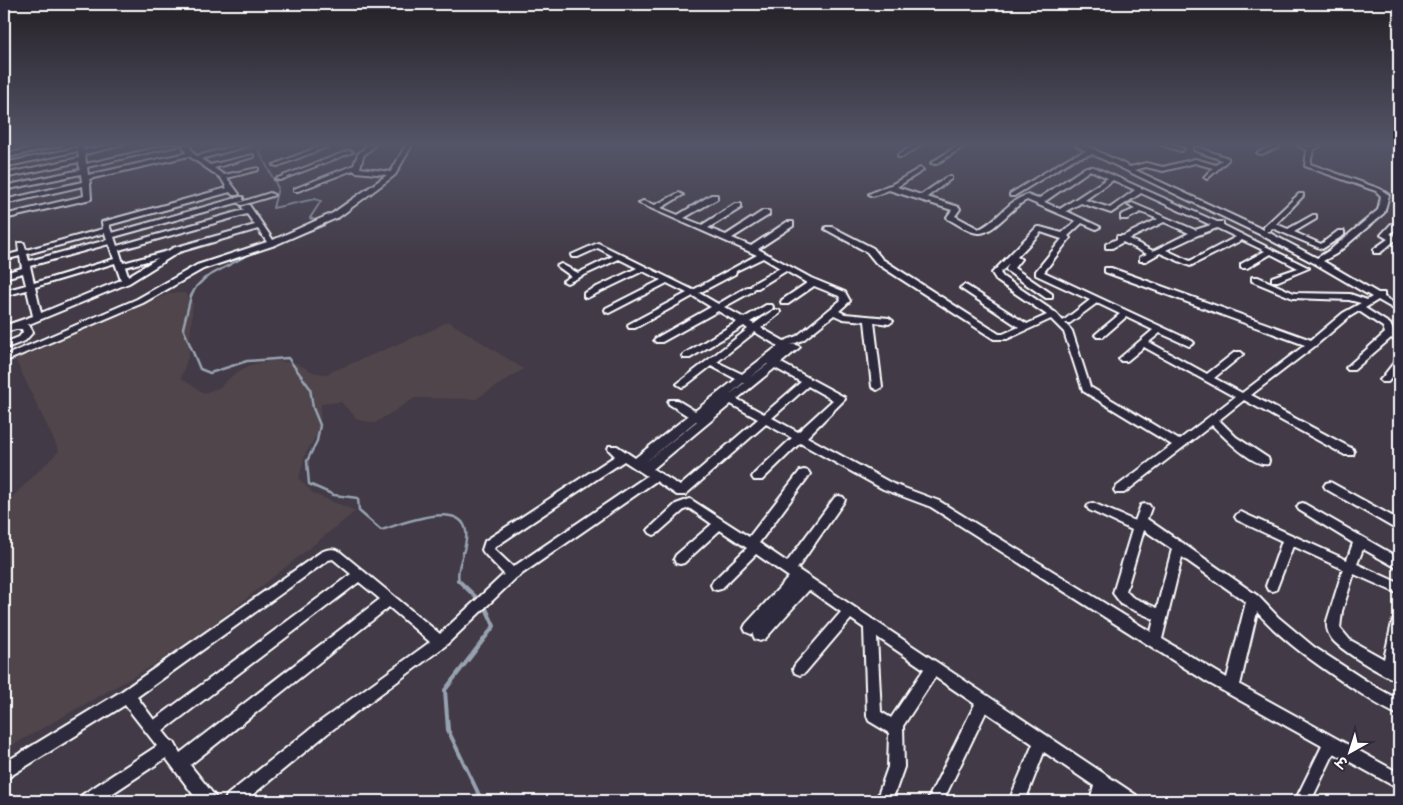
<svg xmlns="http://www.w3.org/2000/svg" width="1403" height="805" font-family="Delius,'Playpen Sans Deva',sans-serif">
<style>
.built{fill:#4f454c}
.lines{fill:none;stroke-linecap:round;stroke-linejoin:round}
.stream-far2{stroke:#97a2b0;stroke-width:2}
.stream-far1{stroke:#97a2b0;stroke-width:2.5}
.stream{stroke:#97a2b0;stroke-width:4}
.minor-casing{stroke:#fff;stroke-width:4}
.minor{fill:#2f2a3d;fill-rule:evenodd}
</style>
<rect width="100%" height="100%" fill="#423a46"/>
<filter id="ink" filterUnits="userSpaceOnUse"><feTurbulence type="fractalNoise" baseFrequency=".02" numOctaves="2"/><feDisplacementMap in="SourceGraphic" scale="10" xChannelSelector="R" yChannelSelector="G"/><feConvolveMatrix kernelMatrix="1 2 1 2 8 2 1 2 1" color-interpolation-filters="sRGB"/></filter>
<g filter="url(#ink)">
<path class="built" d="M171 293H185L193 303 189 354 181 378 204 393 220 387 234 374 250 365 272 360 296 363 313 372 326 374 434 329 448 321 524 369 476 399 415 398 375 423 358 420 341 402 321 404 320 429 305 455 299 479 314 494 356 511 212 626 147 669 4 750V505L59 451 15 359Z"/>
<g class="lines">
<path class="stream-far2" d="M265 145 259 151 278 188 273 208 315 199 321 201 310 218 317 221
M239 259 325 225"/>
<path class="stream-far1" d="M242 258 205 278 196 287 191 296 183 328 200 369 210 373 247 361 288 358 310 388 313 408 320 425 317 441 307 461 309 484 334 495 358 498 359 511 381 530C399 525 461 499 466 531 469 547 455 566 459 581"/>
<path class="stream" d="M458 580 480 601
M482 801 448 730 445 690 494 626 484 604"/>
<g class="minor-casing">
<path id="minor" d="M49 145H61L4 158V154Z
M77 145H83L84 150 111 145H123L85 154 86 164 169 145H180L87 167 88 175 186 153 183 145H189L193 153 197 156 240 145H250L201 159 210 165 253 155V157L214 168 224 175 258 168V170L227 178 239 194 237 195H233L230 192 109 225 112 233 240 197H243V201L114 237 117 246 244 210 242 207 246 205H249L273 240 333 213 387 175 356 172 353 170 298 191H294V189L354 165 358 154 368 145H375L363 156 360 168 391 172 406 145H412L395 175 339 217 275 245 203 269 143 303 4 362V356L137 299 197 265 267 242 258 229 179 252 129 283 27 325H29L33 332 25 341 4 349V343L19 337 23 332 22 329H16L4 332V326L33 316 27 290 4 296V291L26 285 23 273 4 278V273L22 268 20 256 4 260V256L19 252 18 243H24L26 250 103 229 102 222 227 188 221 178 189 156 89 179 90 183 91 199 4 219V215L84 196 83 186 4 204V200L82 182 81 174 4 190V186L80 170 79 162 4 178V174L79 158 78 151 4 167V163L77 148ZM247 214 255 225 173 248 168 251 123 263 119 250ZM105 233 107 240 29 261 27 254ZM109 244 114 259 34 283 30 266ZM158 258 128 276 125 267ZM115 263 121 280 41 313 35 287Z
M323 145H332L278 166 273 165Z
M914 145H921L902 157H898V155Z
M959 145H966L936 164 931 163Z
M1075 145H1083L1096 150 1097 151 1130 167 1146 163 1163 167 1195 159 1216 165 1222 160 1194 150V148L1196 147 1228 158V160L1207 179 1204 177 1213 168 1195 163 1163 171 1146 167 1135 170 1264 230V227L1299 194H1303V196L1276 224 1288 229 1313 215H1316V219L1294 232 1321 244 1338 231H1344V235L1322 249 1272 228 1270 231H1266L1317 258 1330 250 1378 210 1381 196 1376 191 1305 166 1307 150 1296 145 1310 147 1322 145 1313 150 1310 164 1380 189 1389 195 1384 213 1336 254 1323 261 1378 293H1384V297L1399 306V312L1378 300 1365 308 1390 324 1394 332 1399 335V342L1391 338 1354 370H1348L1346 368 1348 366 1385 333 1383 327 1359 311 1349 317 1315 346 1251 395 1353 449 1354 452 1353 455H1345L1244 400 1219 420 1236 437 1268 458 1269 461 1268 464C1254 468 1222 435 1212 425L1124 493H1116L1114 490 1116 487 1172 445 1083 391 1064 332 1051 319 1007 339H994L876 263 867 252 825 229 826 227H832L873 248 882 259 999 334H1003L1019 327 960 288 964 285 967 286 1027 324 1047 315 997 281 992 273 1037 227H1040L1062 233 1076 221 1027 200C1012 206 993 235 978 233 967 232 957 223 948 219L947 217 952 210 889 190 873 196 869 194 887 186 891 185 920 168 923 170 922 171 897 187 921 195 947 177H951V179L927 197 959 207 960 209 955 216 979 229C998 221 1007 201 1027 195L1038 199 1086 167H1094L1217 222H1223V225L1309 268 1278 281H1272V277L1298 268 1271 254 1247 268H1241V264L1265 251 1242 240 1190 266 1160 253 1146 261H1140V257L1147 254 1123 242 1112 248H1106V244L1117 239V236H1123L1158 219 1141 212 1127 219H1121V215L1135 209 1128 205 1132 203 1195 230 1211 225 1141 193 1111 213 1081 203 1066 211 1100 227 1096 229 1082 223 1068 236 1070 238 1044 272 1192 341 1194 343 1189 346 1160 333 1149 342 1207 374 1235 352H1241L1243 354 1241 356 1214 378 1242 393 1305 345 1105 272V268H1111L1311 340 1343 313 1361 303 1349 300 1293 298 1252 281V277H1258L1294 293 1350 294 1367 300 1372 297 1314 263 1259 234 1092 154 1074 159 1014 196H1010V194L1070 157 1086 151ZM1090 170 1108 178 1060 209 1044 202ZM1113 180 1135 190 1110 208 1085 200ZM1164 222 1189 233 1153 251 1129 239ZM1217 228 1236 237 1190 261 1166 250 1198 235ZM1041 232 1062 239 1036 271V275L1090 300 1063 321 1056 313 1003 277 1000 273 1009 264 1006 269 1007 271 1046 298H1052V294L1014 268 1021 259 1017 257ZM1097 303 1120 314 1097 333 1095 335 1097 337H1103L1126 317 1153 330 1121 357 1119 359 1121 361H1127L1144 347 1235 397 1179 440 1090 387 1072 331 1065 323H1070Z
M1161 145H1172L1184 149 1181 151Z
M1275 145H1283L1262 154 1257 153Z
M348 151 353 152 280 180 275 179Z
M270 193 274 195 272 196 242 205 238 203Z
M679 193 683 195 681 196 661 208 678 215 711 195H717V199L684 218 702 225 735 204H741V208L708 228 726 235 763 211H769V215L732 238 751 246 787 222H793V226L758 249 811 278 845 292 850 301 839 311 845 314 889 318 893 321 889 324 874 322 882 387 877 390 872 387 865 321 843 319 834 315 803 340 790 345 795 344 800 347 781 363 844 397 845 399 807 437 891 483 939 501 1151 632 1154 619 1122 605 1113 593 1132 530 1089 510 1087 507 1089 504 1093 503 1135 521 1141 505 1145 504 1149 505 1151 508 1147 519 1179 541 1183 543 1185 545 1258 596 1278 617 1314 647 1374 686 1399 700V715C1379 707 1361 693 1343 682 1312 661 1282 640 1257 612L1240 685 1399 773V789L1334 753 1311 801H1295L1322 746 1207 682 931 507 883 489 800 443 762 480H754L752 477 754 474 792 438 766 424 685 495H677L656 481 516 578 445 646 328 733 245 801H225L227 795 318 723 430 642 389 607 190 765 214 795 216 801H198L166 758 101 801H80L82 795 157 746 125 705 4 780V763L122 691 321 552C327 549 333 548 339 551L440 634 504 574 484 553 482 550 485 541 615 456 608 449 609 446H617L635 458 688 416 669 404 668 402 669 400H677L695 411 736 379 711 366 685 386 682 387 677 384 748 329 744 326 690 358H684L682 356 684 354 737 322 718 311 662 342H656L654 340 656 338 711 307 693 296 635 328H629L628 326 629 324 687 293 667 283 609 313 606 312 605 310 606 308 661 280 643 271 587 298 584 297V293L637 268 619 259 567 283 563 281 571 276 557 266 561 264 578 273 613 256 598 248 578 257H572L571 255 598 243 693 290 757 255 639 203 643 201 655 205ZM763 258 780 268 752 284 751 287H747L718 304 699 293 735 274 736 271ZM786 271 807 283 782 300 781 302 782 304H788L814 286 839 296 841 300 797 336 784 341 761 328 779 314 780 312 779 310H773L754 324 750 322 772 309 773 307 772 305H766L744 318 724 307 753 291 754 288H758ZM755 332 778 346 742 374 717 362ZM767 364H768L749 378ZM775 368 801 382 764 414 737 399ZM743 383H744L729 395ZM808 386 833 400 798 432 772 418ZM731 404 758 419 680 486 653 469ZM696 421H697L644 463ZM624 461 647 476 513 567 494 549 495 547ZM1144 530 1172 549 1157 608 1132 597 1126 591ZM1182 557 1246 602 1227 678 1162 639ZM333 559 351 574 154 720 137 697 328 560ZM359 582 380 599 180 753 174 742 170 740 163 731Z
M1391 224 1399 225V229H1396L1390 234 1399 237V242L1394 241 1380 253H1374V249L1388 239 1381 235Z
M1399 359V368L1388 382H1382L1380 380 1382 378 1396 360Z
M804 470 808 471 810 474 808 477 759 543 787 562 835 497 839 496 843 497 845 500 843 503 797 569 1136 795 1138 801H1117L1107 795 1106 801H1090L1094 786 1044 752 1025 801H1009L1033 744 986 712 943 801H927L975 704 935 677 903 726 904 767 892 801H876L888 767 889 733 869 721 867 716 864 628 851 619 805 673 800 675 795 673 793 669 795 665 841 612 809 590 765 639 760 641 755 639 753 635 754 633 751 634 746 632 744 628 746 624 789 577 756 554 721 589 717 590 713 589 711 585 713 581 747 548 720 530 684 563 680 564 676 563 674 559 676 555 712 524 689 508 684 510 658 533 654 535 650 533 648 530 676 504 690 499 749 537 800 471ZM877 637 924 669 891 718 881 712Z
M1330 482 1399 520V531L1326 489 1324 486 1326 483Z
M1303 503 1399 558V569L1363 549 1357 564 1399 583V594L1354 574 1342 611 1340 628 1350 640 1384 659 1392 623 1394 619 1399 617V653L1396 666 1399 668V681C1385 677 1341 651 1332 639 1328 633 1326 628 1327 621L1343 569 1293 546 1276 590 1272 591 1268 590 1266 586 1282 541 1237 520 1235 517 1237 514 1241 512 1245 514 1347 560 1353 543 1299 510 1297 507 1299 504Z"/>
</g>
<use href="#minor" class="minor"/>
</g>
</g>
<linearGradient id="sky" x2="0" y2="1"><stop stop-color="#242026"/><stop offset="0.56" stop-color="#545568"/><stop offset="1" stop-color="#545568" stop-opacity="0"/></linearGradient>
<rect width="1403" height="258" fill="url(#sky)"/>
<rect width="1403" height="805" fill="none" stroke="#2f2a3d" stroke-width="20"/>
<rect x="10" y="10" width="1383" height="785" fill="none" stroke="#fff" stroke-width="2" filter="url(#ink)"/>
<g transform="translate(1350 752) rotate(219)" stroke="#2f2a3d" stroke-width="4" paint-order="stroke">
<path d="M0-4L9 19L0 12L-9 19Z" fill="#ffffff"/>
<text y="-8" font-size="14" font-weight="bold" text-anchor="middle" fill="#ffffff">उ</text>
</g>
</svg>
